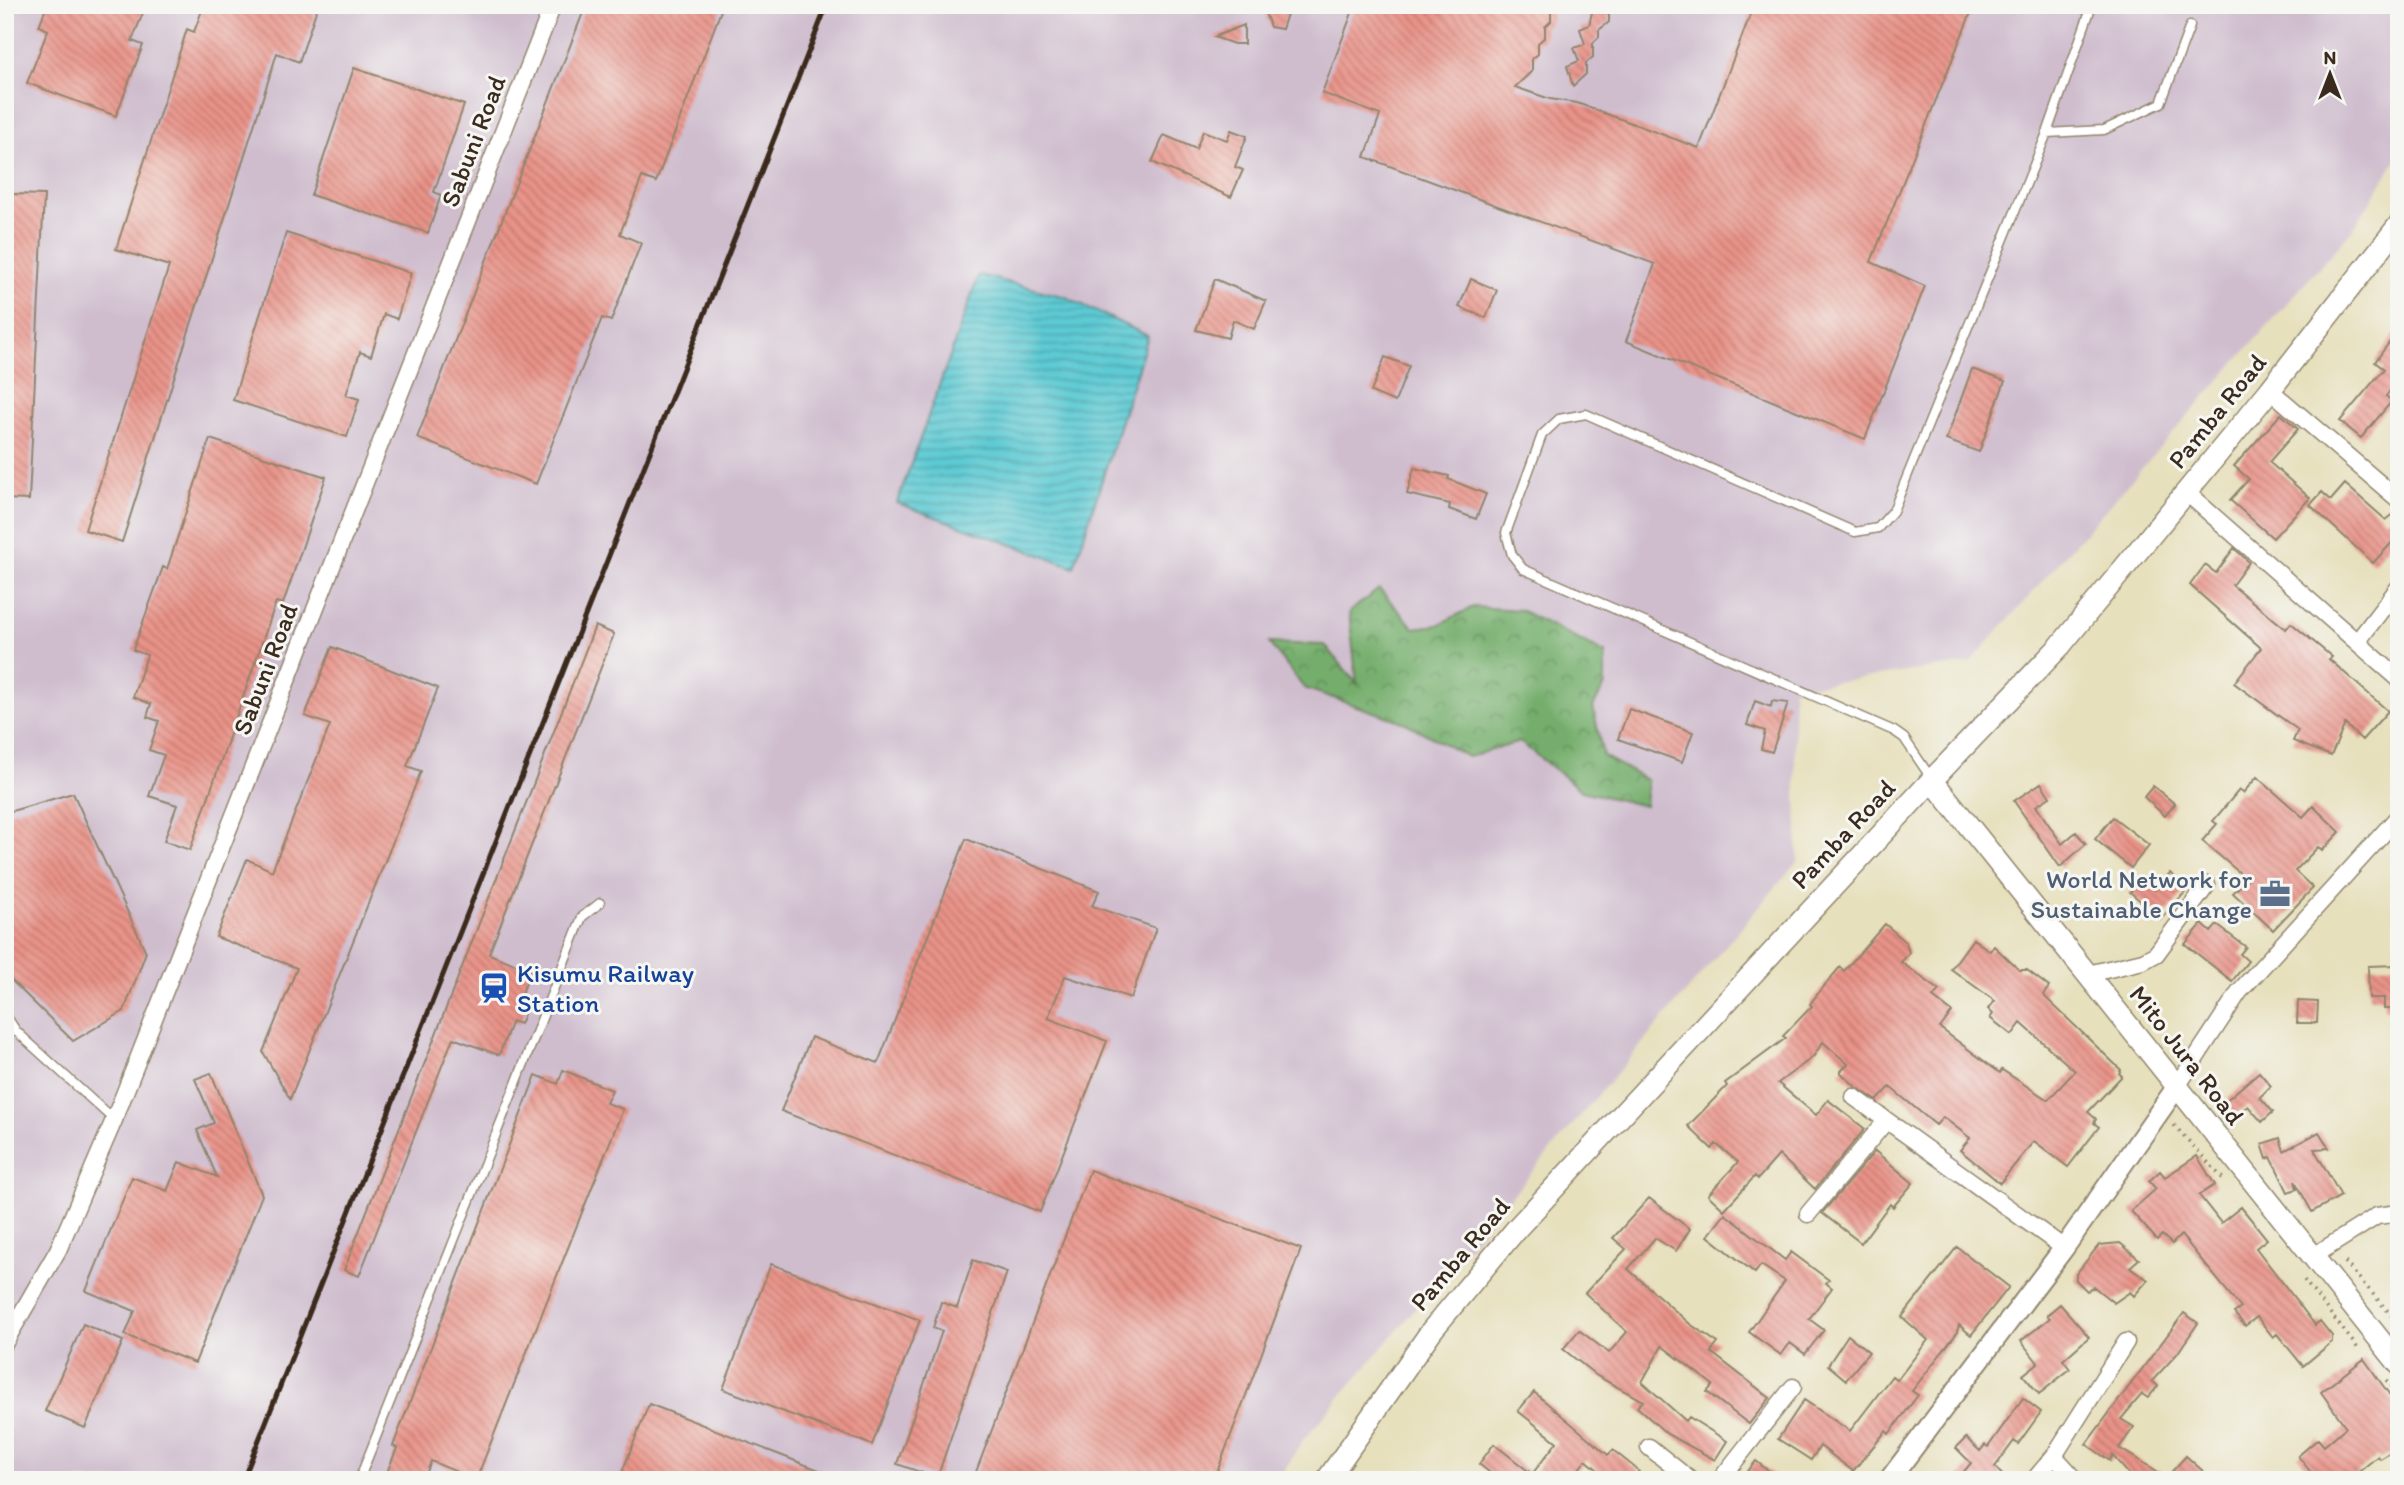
<svg xmlns="http://www.w3.org/2000/svg" width="2404" height="1485" font-family="Itim,sans-serif">
<style>
.industrial{fill:#cfbdce}
.forest{fill:url(#forest-crowns);stroke:#586c45;stroke-width:2}
.water{fill:url(#water-rules);stroke:#4c7a79;stroke-width:2}
.building{fill:url(#building-back-hatch)}
.lines{fill:none;stroke-linecap:round;stroke-linejoin:round}
.service-casing{stroke:#91856e;stroke-width:11}
.minor-casing{stroke:#91856e;stroke-width:19}
.tertiary-casing{stroke:#91856e;stroke-width:23}
.secondary-casing{stroke:#91856e;stroke-width:24}
.path{stroke:#91856e;stroke-width:3.5;stroke-dasharray:2 5;stroke-linecap:butt}
.service{stroke:#fff;stroke-width:8}
.minor{stroke:#fff;stroke-width:16}
.tertiary{stroke:#fff;stroke-width:19}
.secondary{stroke:#fff;stroke-width:21}
.rail{stroke:#3b2a1e;stroke-width:5}
.labels{text-anchor:middle;dominant-baseline:central;stroke-width:6;stroke-linejoin:round;paint-order:stroke}
.street-label{font-size:26px;fill:#3b2a1e;stroke:#f6f6f2}
.service-label{font-size:26px;fill:#4e5e75;stroke:#f6f6f2;text-anchor:end}
.transit-label{font-size:26px;fill:#164399;stroke:#f6f6f2;text-anchor:start}
</style>
<defs>
<pattern id="forest-crowns" width="20" height="18" patternUnits="userSpaceOnUse" patternTransform="scale(1.75)"><rect width="20" height="18" fill="#74ae6c"/><path d="M2 6a3 3 0 1 1 6 0M12 15a3 3 0 1 1 6 0" fill="none" stroke="#608e58"/></pattern>
<pattern id="water-rules" width="6" height="5" patternUnits="userSpaceOnUse" patternTransform="scale(1.75)"><rect width="6" height="5" fill="#5dcad4"/><path d="M0 2.5h6" fill="none" stroke="#4ea4ab"/></pattern>
<pattern id="building-back-hatch" width="6" height="6" patternUnits="userSpaceOnUse" patternTransform="scale(1.75)"><rect width="6" height="6" fill="#e99388"/><path d="M-1 5l2 2M0 0l6 6M5-1l2 2" fill="none" stroke="#be786f"/></pattern>
</defs>
<rect width="100%" height="100%" fill="#f6f6f2"/>
<filter id="ink" filterUnits="userSpaceOnUse"><feTurbulence type="fractalNoise" baseFrequency=".0143" numOctaves="2"/><feDisplacementMap in="SourceGraphic" scale="14" xChannelSelector="R" yChannelSelector="G"/><feConvolveMatrix kernelMatrix="1 2 1 2 8 2 1 2 1" color-interpolation-filters="sRGB"/></filter>
<filter id="wash" filterUnits="userSpaceOnUse"><feTurbulence type="fractalNoise" baseFrequency=".00686" numOctaves="4" result="noise"/><feDisplacementMap in="SourceGraphic" scale="28" xChannelSelector="R" yChannelSelector="G"/><feGaussianBlur stdDeviation="1.57" result="paint"/><feColorMatrix in="noise" values="0 0 0 0 0 0 0 0 0 0 0 0 0 0 0 0 0 1.4 0 .05"/><feComposite in="paint" operator="in"/></filter>
<g filter="url(#wash)">
<rect width="100%" height="100%" fill="#e7e0bd"/>
<path class="industrial" d="M5 5H2399V156L2352 230 1970 663 1793 688 1798 861 1301 1443 1278 1480H5Z"/>
<path class="forest" d="M1379 589 1414 628 1438 625 1473 607 1520 610 1605 653V685L1593 707 1603 756 1647 780 1645 806 1582 791 1520 742 1468 757 1406 723 1304 688 1269 643 1325 645 1357 684 1349 612Z"/>
<path class="water" d="M979 275 1066 297 1148 336 1074 567 897 503Z"/>
<g id="blocks">
<path class="building" d="M47 5H146L132 41 143 45 116 116 27 83 48 30 39 26Z
M204 5H318L299 62 277 53 122 542 85 530 169 266 116 249 187 29 194 32Z
M586 5H723L656 182 642 177 620 234 641 243 611 321 602 318 536 484 417 438Z
M1355 5H1551V21L1545 27V37L1538 43V54L1532 59V71L1515 87 1550 99 1577 103 1699 148 1754 5H1974L1871 262 1925 286 1865 439 1626 341 1655 264 1365 157 1380 115 1322 93Z
M1264 9 1287 14 1282 29 1270 27Z
M1600 9 1609 15V22L1599 30V37L1593 43V57L1586 63V74L1573 86 1567 66 1579 61 1574 48 1585 44 1580 29 1589 25 1592 12Z
M1244 25V44H1234L1214 37Z
M354 68 464 105 434 192 441 195 428 233 311 195Z
M1231 130 1247 136 1235 167 1243 170 1231 197 1152 162 1164 135 1196 149 1203 131 1227 140Z
M11 194 44 195 29 500 5 499V317Z
M286 233 411 273 397 319 384 314 371 356 360 352 346 395 359 399 347 437 233 400Z
M1215 279 1266 301 1254 329 1233 320 1228 338 1196 330Z
M1471 279 1497 290 1486 318 1459 307Z
M2399 329V379L2386 396 2392 401 2361 438 2340 421 2384 369 2375 362Z
M1385 357 1409 366 1395 402 1371 392Z
M1972 369 2005 381 1979 452 1946 440Z
M2281 414 2298 429 2269 462 2310 498 2273 538 2230 500 2249 479 2234 466Z
M210 439 326 477 283 604 276 602 190 850 164 841 177 805 149 796 164 755 149 750 159 721 147 717 151 704 133 697 147 655 133 650 163 567 167 569Z
M1414 468 1449 476 1448 479 1486 494 1476 519 1449 509 1450 504 1407 494Z
M2345 484 2386 520 2399 510V535L2373 563 2310 505 2322 492 2331 500Z
M2234 548 2249 562 2232 585 2286 629 2291 623 2332 657 2329 659 2388 711 2362 740 2345 724 2331 756 2293 741 2298 730 2234 683 2261 648 2190 585 2205 565 2216 573Z
M595 626 614 634 489 954 531 970 517 1006 526 1009 520 1024 512 1021 499 1055 453 1038 359 1276 344 1270Z
M332 647 438 688 407 766 421 771 290 1099 263 1052 297 968 216 937 247 859 272 871 330 725 305 716Z
M1755 701 1771 707 1772 701 1788 703 1772 752 1761 749 1765 731 1747 725Z
M1629 709 1693 732 1682 762 1618 739Z
M2257 777 2303 817 2313 806 2340 832 2322 851 2318 847 2295 871 2313 888 2273 930 2233 893 2247 879 2202 841 2217 824 2213 821 2239 790 2243 793Z
M2041 783 2050 797 2036 806 2062 844 2076 832 2086 844 2060 867 2014 801Z
M2153 786 2175 804 2165 816 2144 797Z
M73 793 146 952 124 1011 73 1041 5 974V813Z
M2113 817 2149 845 2131 868 2095 839Z
M966 839 1099 891 1092 906 1156 928 1131 998 1065 976 1048 1018 1107 1041 1040 1212 781 1111 811 1037 878 1063Z
M2170 873 2188 889 2161 919 2130 892 2142 878 2155 890Z
M1885 924 1906 942 1909 953 1901 962 1939 990 1933 997 1952 1012 1940 1028 2000 1073 2002 1070 2048 1100 2075 1071 2021 1023 2012 1035 1990 1018 1993 1014 1988 1009 1995 1001 1951 969 1973 939 1990 951 1994 946 2019 970H2027L2049 987 2043 995 2121 1070 2119 1073 2122 1076 2088 1112 2096 1119 2094 1123 2099 1127 2068 1167 2034 1141 2000 1183 1960 1150 1970 1138 1943 1117 1936 1125 1890 1087 1877 1101 1856 1087 1840 1072 1848 1064 1823 1042 1813 1057 1778 1083 1816 1115 1828 1100 1865 1129 1815 1189 1779 1155 1758 1179 1755 1176 1724 1210 1708 1195 1738 1162 1716 1144 1712 1149 1688 1126 1727 1086 1725 1083 1786 1038 1783 1036 1812 1006 1810 1004 1820 991 1840 967 1844 971Z
M2202 924 2211 932 2217 925 2246 947 2240 954 2248 961 2232 981 2185 944Z
M2398 965 2399 1009H2384V998H2369L2368 966Z
M2298 1001 2318 1002 2317 1023H2297Z
M563 1070 612 1090 606 1103 623 1109 476 1480 431 1461 424 1480H384L397 1448 393 1446 536 1075 558 1084Z
M2259 1072 2271 1086 2260 1097 2273 1112 2262 1122 2248 1106 2234 1116 2223 1103Z
M211 1073 262 1195 195 1363 125 1335 135 1311 86 1291 132 1177 167 1191 179 1162 217 1177 197 1130 214 1123 195 1079Z
M2319 1132 2329 1148 2314 1149 2341 1196 2312 1212 2295 1181 2297 1189 2288 1192 2271 1157 2267 1159 2262 1144 2280 1138 2284 1151Z
M1875 1151 1913 1183 1893 1207 1890 1204 1861 1243 1822 1213Z
M2197 1156 2215 1185 2199 1195 2221 1223 2241 1207 2267 1239 2256 1248 2315 1325 2320 1321 2332 1336V1342L2303 1366 2277 1334 2273 1337 2257 1317 2245 1326 2234 1313 2241 1308 2181 1235 2172 1244 2162 1235 2157 1240 2131 1211 2156 1189 2149 1181 2160 1171 2165 1177Z
M1090 1170 1301 1249 1214 1480H973Z
M1649 1198 1690 1229 1676 1251 1655 1238 1628 1269 1690 1324 1718 1343 1711 1352 1770 1398 1749 1424 1707 1392 1713 1385 1662 1346 1642 1382 1686 1421 1689 1417 1727 1441 1715 1460 1667 1434 1637 1407 1643 1401 1597 1376 1563 1349 1579 1330 1609 1353 1627 1332 1585 1293 1626 1249 1613 1238Z
M1725 1214 1785 1260 1791 1252 1829 1280 1826 1283 1832 1288 1809 1319 1824 1330 1805 1354 1790 1343 1781 1355 1749 1332 1785 1281 1761 1265 1755 1273 1708 1236Z
M2120 1243 2139 1259 2130 1267 2148 1280 2134 1296 2130 1292 2114 1303 2094 1287 2087 1291 2076 1280V1274L2099 1245Z
M1957 1247 2009 1287 1971 1335 1959 1325 1956 1334 1912 1391 1918 1395 1889 1434 1886 1431 1853 1471 1820 1446 1811 1460 1778 1439 1804 1400 1850 1431 1892 1376 1897 1380 1928 1340 1902 1317Z
M973 1260 1007 1272 937 1478 897 1464 942 1331 933 1328 941 1302 957 1308Z
M771 1264 920 1320 872 1445 723 1389Z
M2060 1304 2089 1337 2063 1360 2070 1369 2039 1394 2023 1375 2038 1363 2021 1341 2050 1318 2047 1315Z
M2184 1313 2198 1323 2177 1354 2152 1381 2158 1386 2148 1398 2142 1394 2121 1419 2134 1427 2119 1448 2167 1477 2186 1456 2213 1480H2134L2112 1455 2110 1461 2086 1444Z
M83 1324 123 1341 85 1428 45 1411Z
M1848 1335 1869 1352 1846 1380 1828 1365Z
M2364 1359 2399 1408V1448L2380 1459 2378 1456 2349 1480H2317L2298 1456 2318 1439 2324 1446 2346 1427 2321 1392Z
M1534 1392 1608 1455 1613 1450 1639 1471 1631 1480H1610L1586 1460 1570 1480H1499L1479 1464 1494 1444 1532 1474 1557 1442 1518 1411Z
M2023 1398 2041 1412 2018 1444 2014 1441 1995 1467 2005 1478 1957 1480 1971 1463 1956 1448 1966 1438 1980 1451 1985 1445 1988 1447Z
M649 1404 842 1479 841 1480H619Z
M1756 1461 1780 1480H1741Z"/>
</g>
</g>
<g filter="url(#ink)">
<use href="#blocks" fill-opacity="0" stroke="#91856e" stroke-width="2"/>
<g class="lines">
<g class="service-casing">
<path id="service" d="M2047 133 2104 130 2161 103 2190 26
M1931 778 1904 738 1894 731 1523 569 1512 555 1506 533 1542 435 1559 419 1586 414 1855 532 1878 528 1893 511 2047 133 2092 5
M5 1014 16 1031 114 1120
M359 1480 582 917 600 903"/>
</g>
<g class="minor-casing">
<path id="minor" d="M2270 390 2399 500
M2187 493 2399 679
M2357 642 2399 587
M2088 974 2143 961 2156 954 2207 885
M2176 1088 2239 992 2399 816
M1854 1097 2064 1248
M1808 1214 1886 1121
M2312 1257 2377 1216 2399 1213
M5 1342 58 1250 114 1120 553 5
M1649 1447 1690 1480
M2054 1456 2076 1480
M1720 1480 1793 1387
M2034 1480 2054 1456 2126 1342"/>
</g>
<g class="tertiary-casing">
<path id="tertiary" d="M1889 1480 2064 1248 2176 1088"/>
</g>
<g class="secondary-casing">
<path id="secondary" d="M1932 780 2399 1364
M1327 1480 1432 1330 1518 1227 1932 780 2060 646 2270 390 2399 225"/>
</g>
<path class="path" d="M2174 1125 2225 1181
M2345 1262 2399 1324
M2304 1280 2360 1351
M2386 1380 2399 1394
M5 1467 24 1480"/>
<use href="#service" class="service"/>
<use href="#minor" class="minor"/>
<use href="#tertiary" class="tertiary"/>
<use href="#secondary" class="secondary"/>
<path class="rail" d="M243 1480 827 5"/>
</g>
</g>
<defs>
<g id="office-bare" transform="scale(2.415)"><path d="M-6-3h4V-5.5h4V-3h4V5H-6ZM-1-4.5V-3h2v-1.5ZM-6 0V1H6V0Z" fill="#5c6f8a" stroke="#f6f6f2" stroke-width="2.5" paint-order="stroke"/></g>
<g id="station-bare" transform="scale(2.415)"><path d="M-3-6H3Q5-6 5-4V2Q5 4 3 4L4.5 6H3L1.5 4h-3L-3 6H-4.5L-3 4Q-5 4-5 2V-4Q-5-6-3-6ZM-3.5-4v3h7v-3ZM-3.5 1v1.5H-2V1ZM2 1v1.5H3.5V1Z" fill="#1a4fb4" stroke="#f6f6f2" stroke-width="2.5" paint-order="stroke"/></g>
</defs>
<g fill-rule="evenodd">
<use href="#office-bare" x="2275" y="894"/>
<use href="#station-bare" x="494" y="988"/>
</g>
<g class="labels">
<g class="street-label">
<text transform="translate(473 141) rotate(-69)">Sabuni Road</text>
<text transform="translate(2217 411) rotate(-51)">Pamba Road</text>
<text transform="translate(265 669) rotate(-69)">Sabuni Road</text>
<text transform="translate(1843 834) rotate(-47)">Pamba Road</text>
<text transform="translate(2187 1055) rotate(52)">Mito Jura Road</text>
<text transform="translate(1460 1254) rotate(-50)">Pamba Road</text>
</g>
<g class="service-label">
<text x="2252" y="879">World Network for<tspan x="2252" dy="30">Sustainable Change</tspan></text>
</g>
<g class="transit-label">
<text x="517" y="973">Kisumu Railway<tspan x="517" dy="30">Station</tspan></text>
</g>
</g>
<rect width="2404" height="1485" fill="none" stroke="#f6f6f2" stroke-width="28"/>
<g transform="translate(2330 74)" stroke="#f6f6f2" stroke-width="5" paint-order="stroke">
<path d="M0-5L12 26L0 18L-12 26Z" fill="#3b2a1e"/>
<text y="-10" font-size="19" font-weight="bold" text-anchor="middle" fill="#3b2a1e">N</text>
</g>
</svg>
